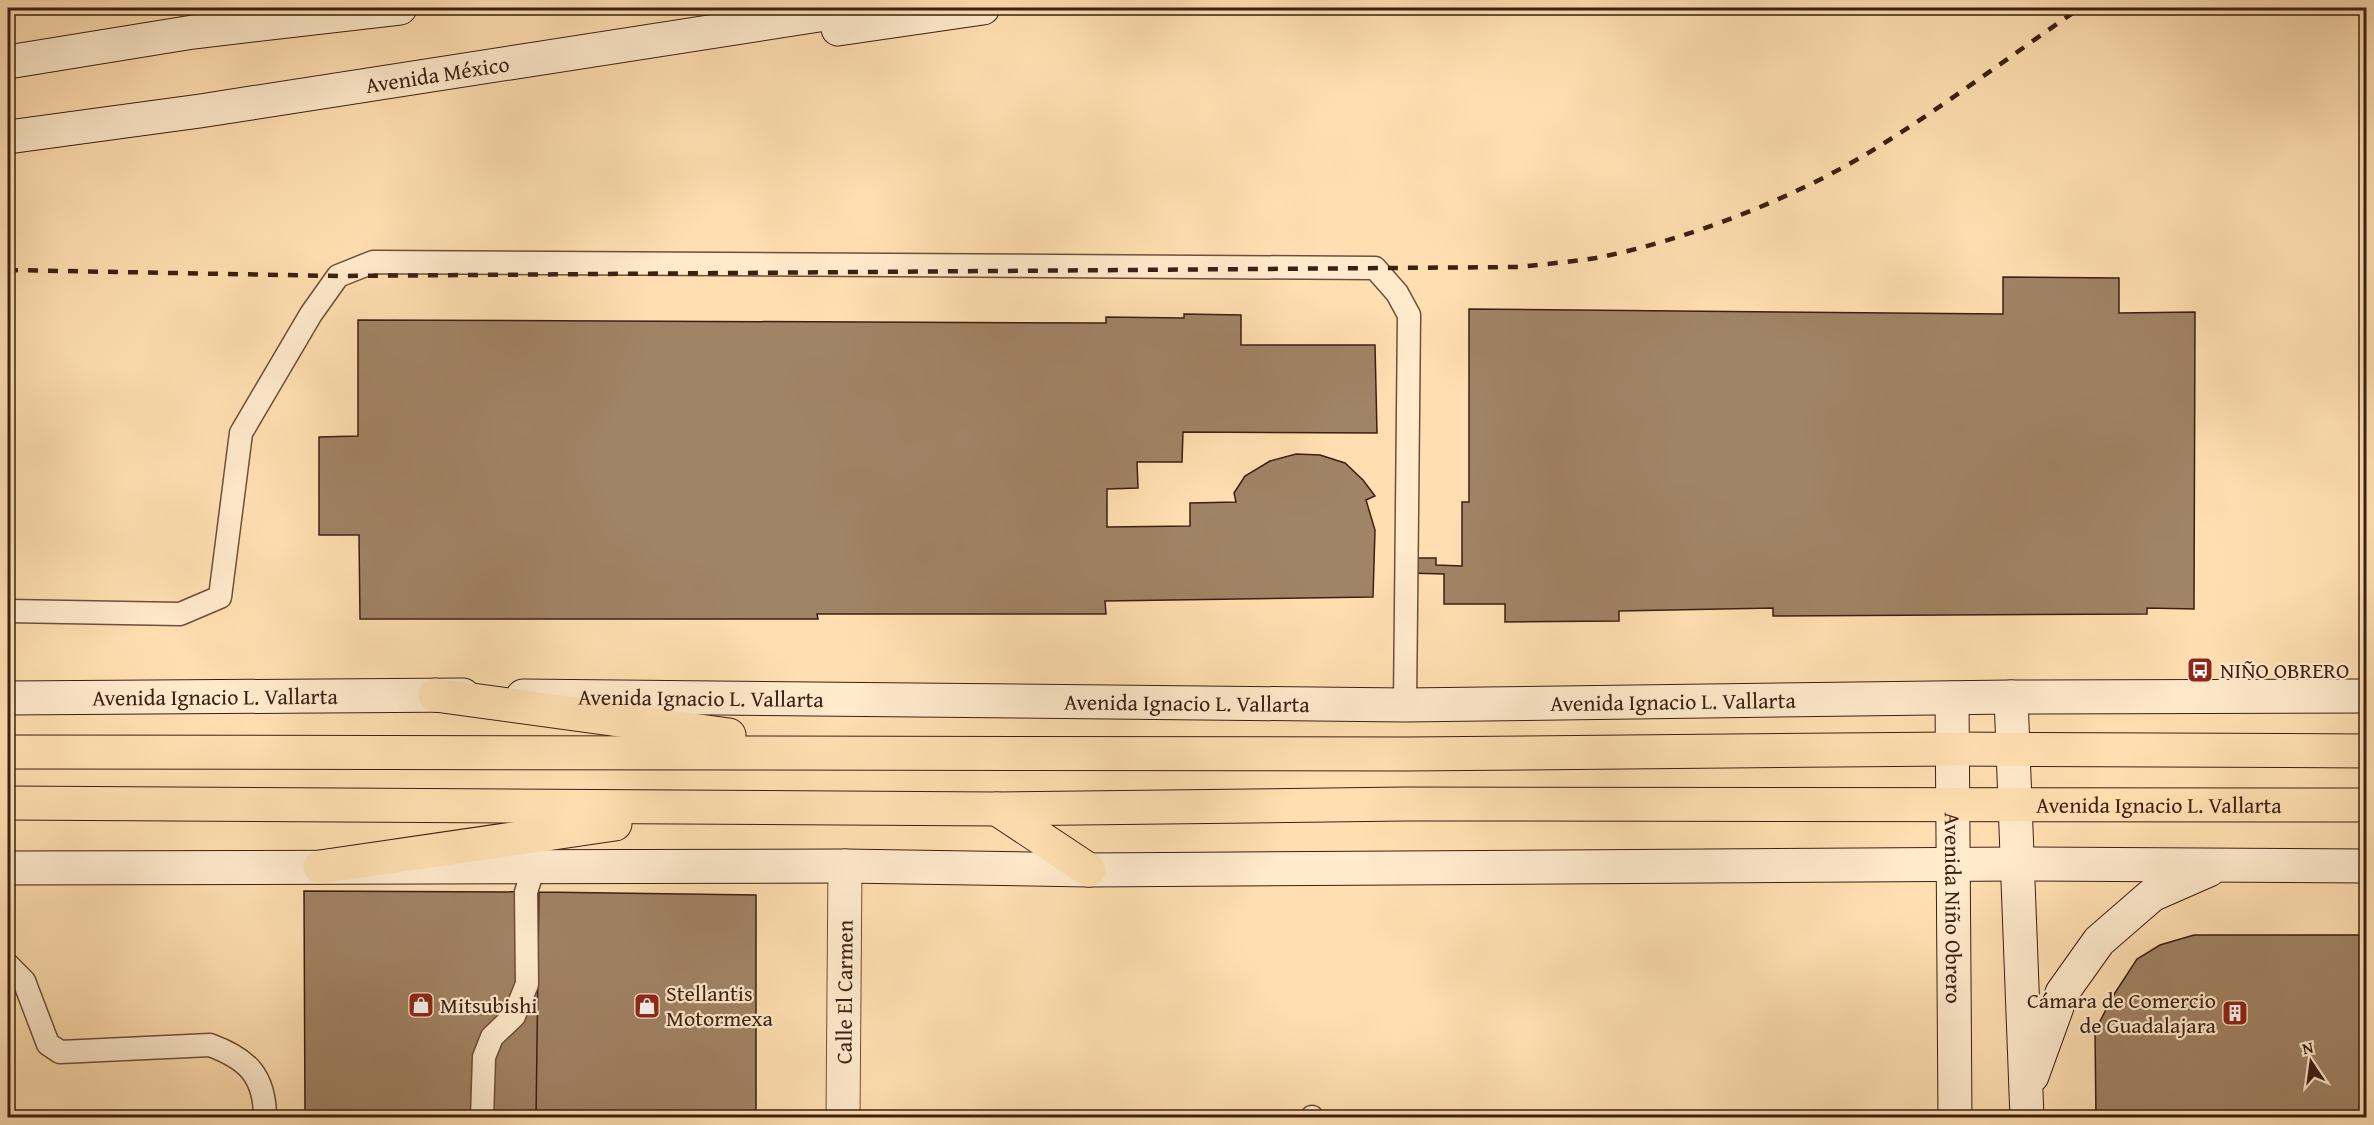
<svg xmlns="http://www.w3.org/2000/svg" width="2374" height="1125" font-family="'Gentium Book Plus',serif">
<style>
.building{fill:#a18365;stroke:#3c1f13;stroke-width:1.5}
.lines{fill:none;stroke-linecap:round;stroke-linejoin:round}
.service-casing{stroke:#6d4f3a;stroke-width:25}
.minor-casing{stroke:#6d4f3a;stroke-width:35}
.secondary-casing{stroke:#3c1f13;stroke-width:35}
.primary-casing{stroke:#3c1f13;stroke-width:35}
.service{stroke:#ffeacc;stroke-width:22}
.minor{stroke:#ffeacc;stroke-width:33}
.secondary{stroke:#ffeacc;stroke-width:33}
.primary{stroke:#ffdfb1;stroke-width:33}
.rail{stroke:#3c1f13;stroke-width:4.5;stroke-dasharray:10 10;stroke-linecap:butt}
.labels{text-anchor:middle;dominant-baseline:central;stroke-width:4.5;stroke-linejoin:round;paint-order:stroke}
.street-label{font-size:22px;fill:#3c1f13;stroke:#ffeacc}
.poi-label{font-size:22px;fill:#3c1f13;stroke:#ffeacc;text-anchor:start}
</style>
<rect width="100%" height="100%" fill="#ffdfb1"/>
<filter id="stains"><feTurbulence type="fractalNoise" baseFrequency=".00333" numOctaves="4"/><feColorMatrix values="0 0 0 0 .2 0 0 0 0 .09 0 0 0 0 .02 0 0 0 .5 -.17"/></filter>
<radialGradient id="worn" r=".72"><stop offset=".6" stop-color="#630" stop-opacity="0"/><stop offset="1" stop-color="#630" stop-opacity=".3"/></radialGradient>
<path class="building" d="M2003 277 2119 278V313L2195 312 2194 609 2147 608V614L1773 616V608L1619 611V621L1505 622V604H1444V574L1408 573V558H1436V565L1462 566V502H1469V309L2003 314Z
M1184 314 1241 315V345H1375L1377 433 1183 432 1182 462H1137L1138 488 1107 489V527L1190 526V503L1236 502 1234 493 1245 476 1270 461 1296 454 1320 455 1345 463 1363 480 1375 496 1366 500 1375 530 1373 597 1105 601 1106 614H817L818 619H360L359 535H319V437L358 436V320L1106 323V317L1184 318Z
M304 891 539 892 536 1118H305Z
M539 892 756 895V1118H536Z
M2194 935H2366V1118H2096L2095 1031 2113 996 2137 959 2160 945Z"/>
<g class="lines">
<g class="service-casing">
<path id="service" d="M8 611 180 614 220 597 241 433 311 314 338 276 373 262 1375 268 1397 293 1409 315 1405 705
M8 965 24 981 48 1044 60 1052 210 1045C248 1059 265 1076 265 1118
M1312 1117V1118
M482 1118 484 1057 492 1037 514 1016 527 984 526 892 534 867"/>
</g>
<g class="minor-casing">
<g id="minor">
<path id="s1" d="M843 1118 845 866"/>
</g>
</g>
<g class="secondary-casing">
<g id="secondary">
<path d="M838 29 983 8"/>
<path d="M8 62 193 32 400 8"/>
<path id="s2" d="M8 137 200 111 864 8"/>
<path id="s3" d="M523 696 1405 705 2011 697 2366 696"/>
<path d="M2011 697 2027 1118"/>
<path id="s4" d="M8 698 463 695"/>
<path id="s5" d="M1952 698 1955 1118"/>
<path d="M8 868 845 866 1089 870 2018 864 2366 866"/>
<path d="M2032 1076 2062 993 2099 941 2152 895 2209 870"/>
</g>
</g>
<g class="primary-casing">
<g id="primary">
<path d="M435 695 729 735"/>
<path d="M8 752 1406 754 1952 749 2366 751"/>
<path id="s6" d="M8 803 997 809 1405 804 2366 805"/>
<path d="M997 809 1089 870"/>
<path d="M320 867 615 824"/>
</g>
</g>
<use href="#service" class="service"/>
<use href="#minor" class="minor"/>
<use href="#secondary" class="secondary"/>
<use href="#primary" class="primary"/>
<path class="rail" d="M8 270 338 276 1519 267C1544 264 1571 262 1596 258 1688 240 1798 197 1878 147 1947 104 2013 54 2080 8"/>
</g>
<defs>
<g id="bus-square" transform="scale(1.35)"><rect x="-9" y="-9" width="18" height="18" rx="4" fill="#8f2418" stroke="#ffeacc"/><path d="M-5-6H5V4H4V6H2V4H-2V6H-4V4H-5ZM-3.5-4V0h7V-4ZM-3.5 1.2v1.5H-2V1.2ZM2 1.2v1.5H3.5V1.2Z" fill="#fff"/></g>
<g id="shop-square" transform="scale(1.35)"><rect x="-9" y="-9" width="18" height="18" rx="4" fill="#8f2418" stroke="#ffeacc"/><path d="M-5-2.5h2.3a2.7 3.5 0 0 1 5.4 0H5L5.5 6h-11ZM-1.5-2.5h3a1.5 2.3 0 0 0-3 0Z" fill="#fff"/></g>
<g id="building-square" transform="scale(1.35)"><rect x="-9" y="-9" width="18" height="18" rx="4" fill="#8f2418" stroke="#ffeacc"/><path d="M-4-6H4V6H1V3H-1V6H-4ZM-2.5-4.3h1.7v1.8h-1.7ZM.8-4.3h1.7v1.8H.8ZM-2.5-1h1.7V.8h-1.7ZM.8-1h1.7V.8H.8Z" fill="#fff"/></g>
</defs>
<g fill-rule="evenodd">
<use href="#bus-square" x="2200" y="670"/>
<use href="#shop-square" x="421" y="1005"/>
<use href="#shop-square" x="647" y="1006"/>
<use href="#building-square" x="2235" y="1013"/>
</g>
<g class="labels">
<g class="street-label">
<text stroke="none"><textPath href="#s2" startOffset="434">Avenida México</textPath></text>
<text stroke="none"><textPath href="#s4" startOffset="207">Avenida Ignacio L. Vallarta</textPath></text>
<text stroke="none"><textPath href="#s3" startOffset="178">Avenida Ignacio L. Vallarta</textPath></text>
<text stroke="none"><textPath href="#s3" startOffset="1150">Avenida Ignacio L. Vallarta</textPath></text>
<text stroke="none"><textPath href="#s3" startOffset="664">Avenida Ignacio L. Vallarta</textPath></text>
<text stroke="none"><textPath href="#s6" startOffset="2151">Avenida Ignacio L. Vallarta</textPath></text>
<text stroke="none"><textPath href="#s5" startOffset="210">Avenida Niño Obrero</textPath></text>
<text stroke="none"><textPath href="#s1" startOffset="126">Calle El Carmen</textPath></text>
</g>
<g class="poi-label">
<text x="2220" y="670">NIÑO OBRERO</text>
<text x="666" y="993">Stellantis<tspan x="666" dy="25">Motormexa</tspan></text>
<text x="2216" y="1000" text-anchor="end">Cámara de Comercio<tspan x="2216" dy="25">de Guadalajara</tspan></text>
<text x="440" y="1005">Mitsubishi</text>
</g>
</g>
<rect width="2374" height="1125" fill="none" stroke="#ffdfb1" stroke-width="30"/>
<rect x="9" y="9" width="2356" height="1107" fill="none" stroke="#3c1f13" stroke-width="3"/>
<rect x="15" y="15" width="2344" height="1095" fill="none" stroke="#3c1f13" stroke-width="1.5"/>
<g transform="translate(2311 1062) rotate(347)" stroke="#ffeacc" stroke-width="4.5" paint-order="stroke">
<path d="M0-4.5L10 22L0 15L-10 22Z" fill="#3c1f13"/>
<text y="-9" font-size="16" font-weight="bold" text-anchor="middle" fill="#3c1f13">N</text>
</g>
<rect width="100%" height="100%" filter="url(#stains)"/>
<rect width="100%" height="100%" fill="url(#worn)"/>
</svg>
